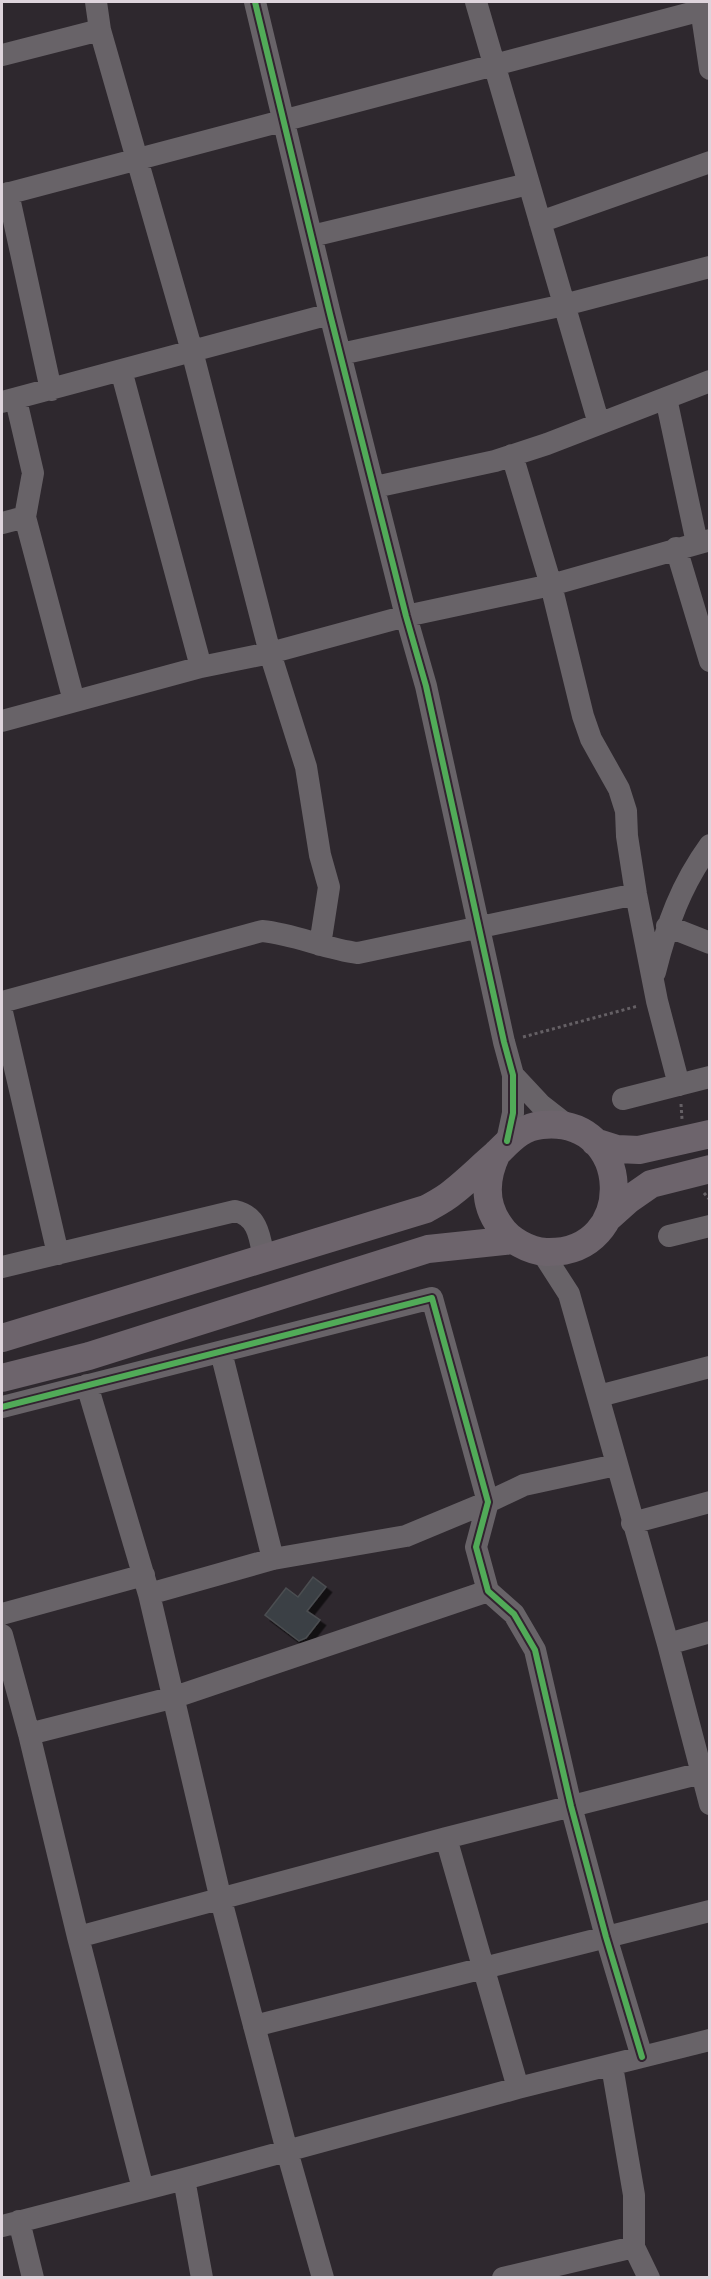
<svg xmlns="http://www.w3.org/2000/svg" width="711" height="2279" font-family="'Asap Condensed',sans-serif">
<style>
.building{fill:#3a4145;stroke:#4c4e51;stroke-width:1.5;filter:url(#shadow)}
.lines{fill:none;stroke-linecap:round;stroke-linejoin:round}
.path{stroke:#656065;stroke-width:3;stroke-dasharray:3 3;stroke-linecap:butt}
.minor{stroke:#686368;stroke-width:22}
.major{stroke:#6d646c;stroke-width:28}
.cycleway-casing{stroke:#322430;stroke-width:10}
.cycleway{stroke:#51ab58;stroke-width:6}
</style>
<defs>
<filter id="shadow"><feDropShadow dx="5.5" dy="5.5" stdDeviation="0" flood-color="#0009"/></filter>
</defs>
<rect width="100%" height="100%" fill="#2e282e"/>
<path class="building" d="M313 1577 326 1587 307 1611 320 1620 306 1638 299 1641 265 1615 286 1588 298 1597Z"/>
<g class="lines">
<path class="path" d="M523 1037 638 1006
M681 1104 682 1119
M704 1193 710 1200"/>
<path class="minor" d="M96 2 100 30 192 351 270 653 306 767 320 855 329 887 320 945
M255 2 330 314 406 616 426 686 504 1042 513 1075V1113L507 1141
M476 2 599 424
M700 2 710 69
M2 55 100 30
M8 193 51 390
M2 195 710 8
M540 222 710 162
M312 236 528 184
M341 354 564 305 710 267
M121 370 201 667
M666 398 697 543
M16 400 33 473 25 517 74 701
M2 402 330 314
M512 455 551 585 583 716 591 739 619 789 626 811 627 836 636 894 657 1001 679 1085
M375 487 495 461 547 444 710 381
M2 523 25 517
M676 548 710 661
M2 721 201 667 270 653 406 616 551 585 710 540
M667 926 710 943
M655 972C667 924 681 885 710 845
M2 1002 262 931C295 934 325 949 358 953L636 894
M2 1012 58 1254
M513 1075 541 1105 568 1126
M623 1099 710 1077
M669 1236 710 1226
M542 1252 569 1294 668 1644 710 1804
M2 1267 235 1211C259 1216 260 1239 264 1259
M221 1352 273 1559
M87 1385 149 1594 221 1900 287 2151 323 2278
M599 1396 710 1367
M2 1407 432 1298 488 1502 476 1547 488 1591 514 1614 535 1650 571 1806 606 1937 642 2057
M632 1523 710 1502
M149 1594 273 1559 406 1536 488 1502 524 1485 616 1465
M2 1614 144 1575
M2 1635 29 1734 78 1937 143 2189
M668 1644 710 1632
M29 1734 175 1697 488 1591
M446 1838 518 2088
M78 1937 446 1838 710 1771
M254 2026 710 1911
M612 2066 634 2195V2247L649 2278
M184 2179 202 2278
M19 2221 33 2278
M2 2226 184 2179 518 2088 710 2040
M503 2278 634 2247"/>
<path class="major" d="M595 1142 617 1149 639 1150 710 1134
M609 1217 628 1200 651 1184 710 1169
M2 1338 426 1209C435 1204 445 1199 453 1192 467 1181 480 1168 494 1156 509 1142 520 1127 542 1125 634 1115 640 1255 546 1252 529 1251 509 1240 500 1226 483 1203 485 1178 497 1153
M2 1378 89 1356 428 1249 513 1240"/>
<g class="cycleway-casing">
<path id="cycleway" d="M255 2 330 314 406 616 426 686 504 1042 513 1075V1113L507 1141
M2 1407 432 1298 488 1502 476 1547 488 1591 514 1614 535 1650 571 1806 606 1937 642 2057"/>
</g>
<use href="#cycleway" class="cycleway"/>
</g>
<rect width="711" height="2279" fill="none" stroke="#ded4dc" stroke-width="6"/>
</svg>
